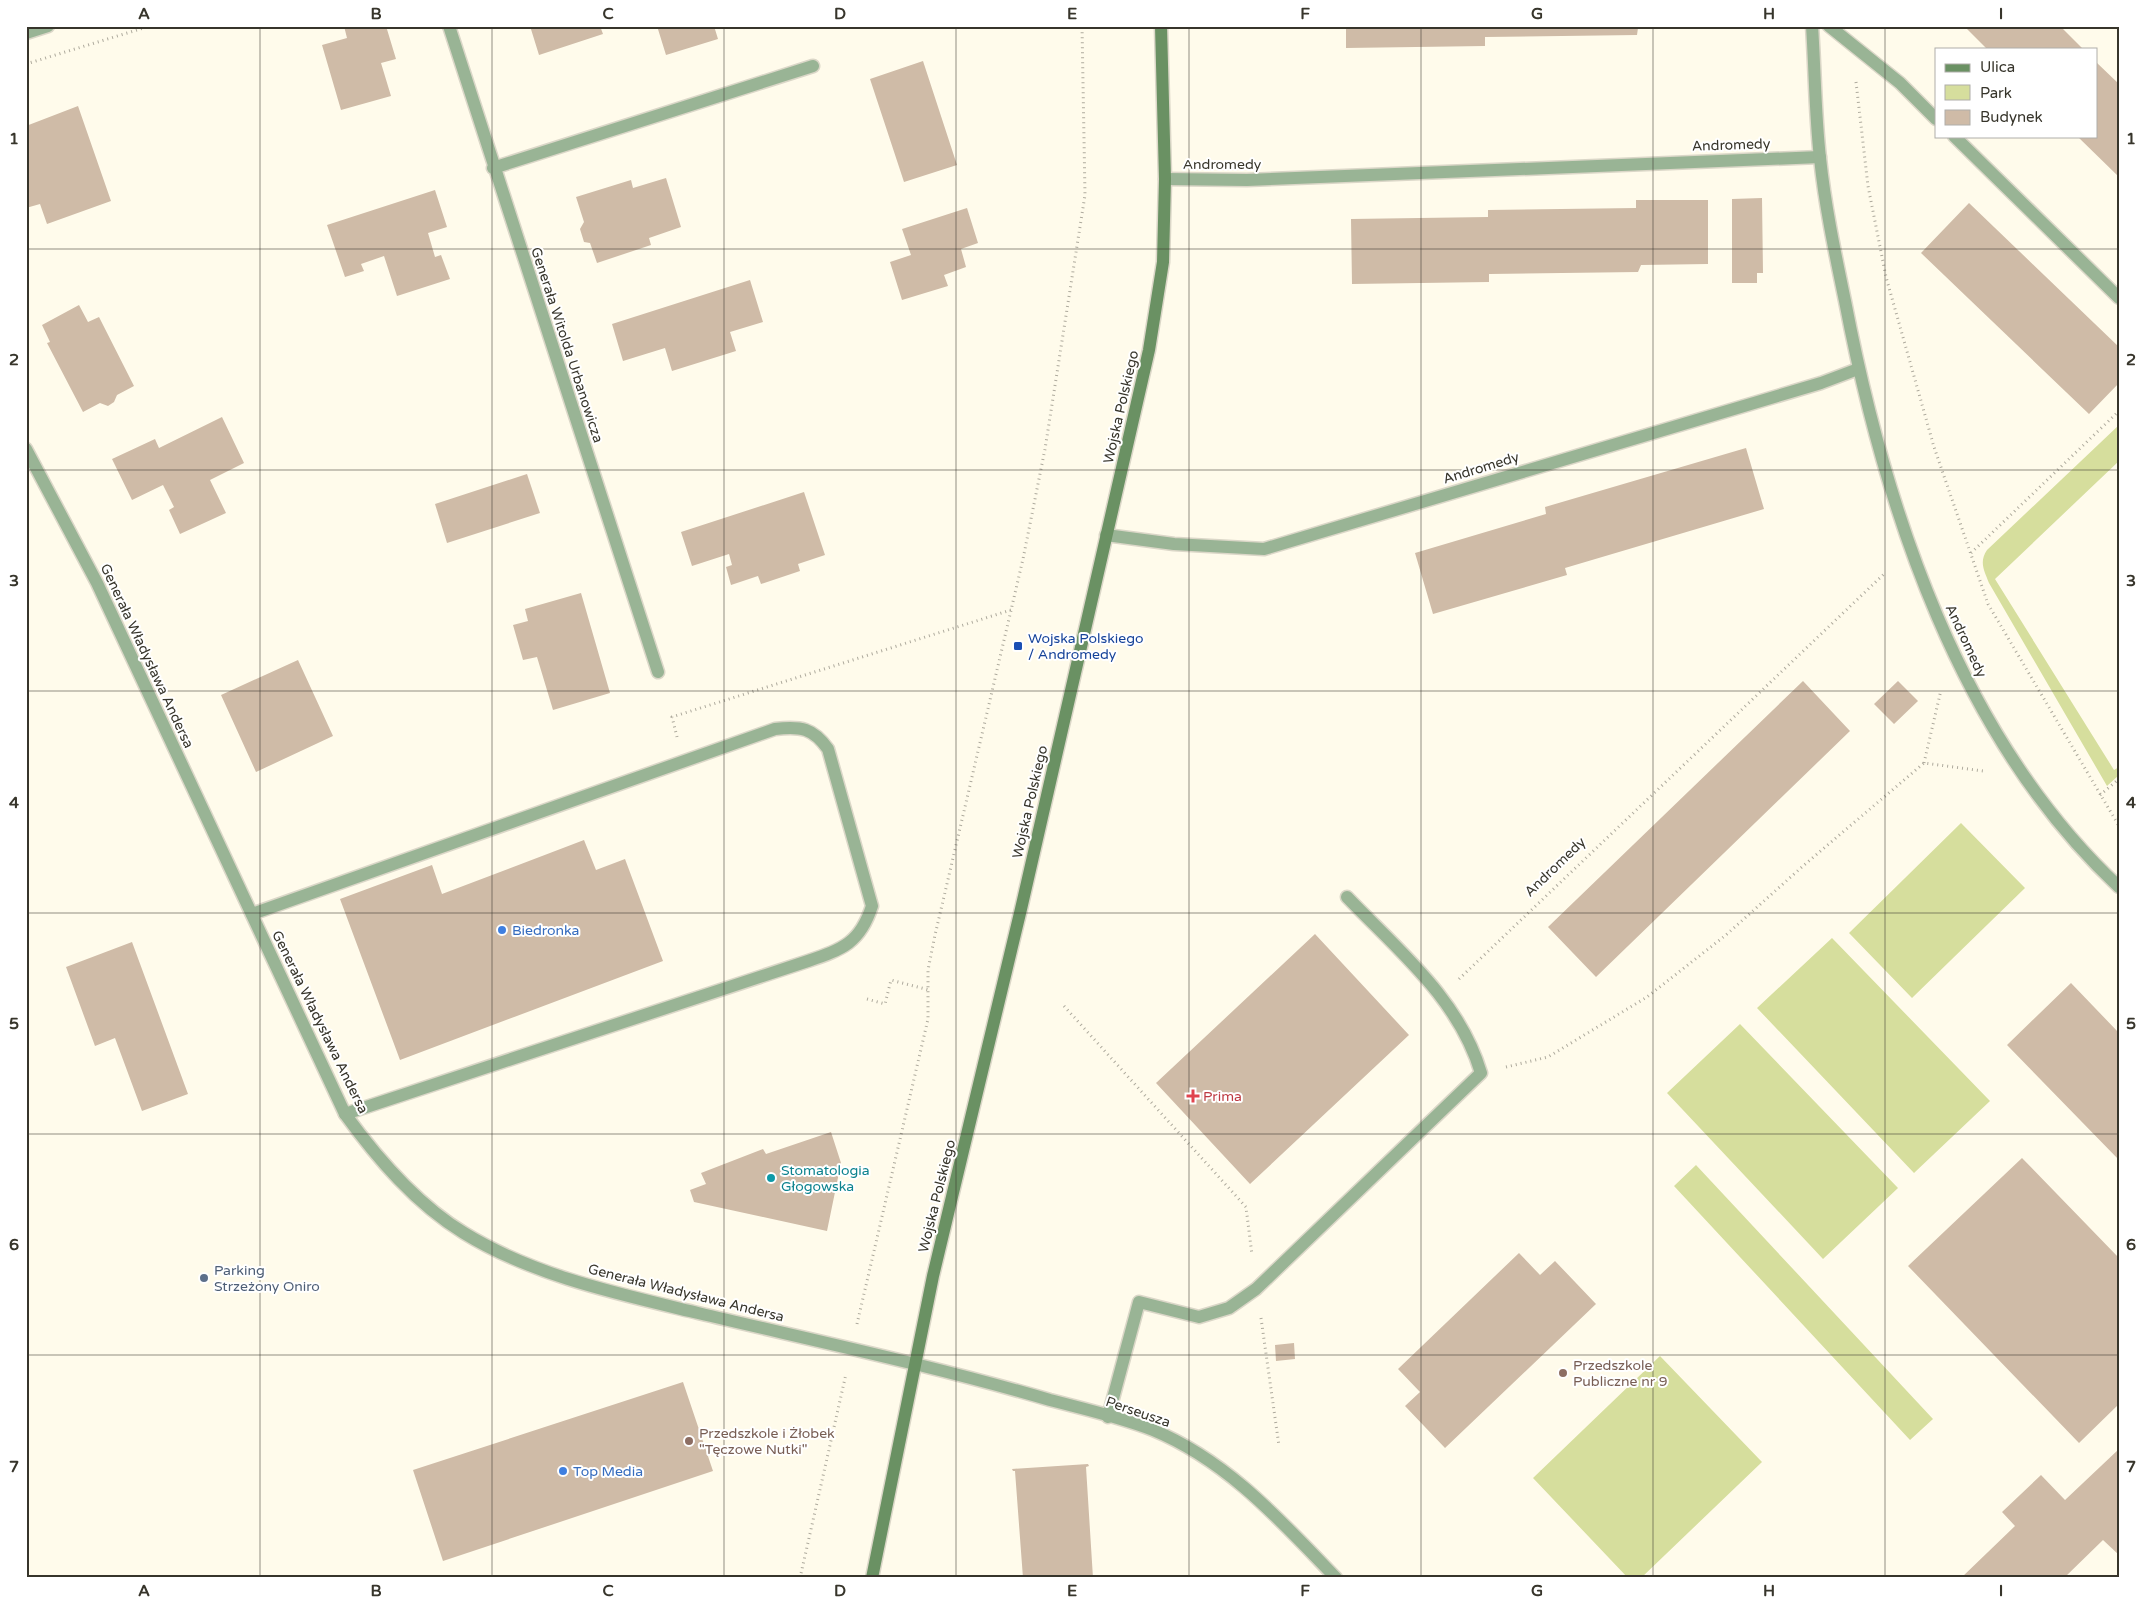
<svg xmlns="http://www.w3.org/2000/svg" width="2145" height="1604" font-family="'Varela Round',sans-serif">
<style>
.green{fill:#d6de9d}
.building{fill:#cfbba7}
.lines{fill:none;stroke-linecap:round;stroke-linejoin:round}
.lane-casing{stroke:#dbd7c8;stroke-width:15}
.street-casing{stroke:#dbd7c8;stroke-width:15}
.secondary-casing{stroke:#dbd7c8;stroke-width:15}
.path{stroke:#aeaa9d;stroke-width:3;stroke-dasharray:1 4;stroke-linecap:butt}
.lane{stroke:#99b495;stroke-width:12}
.street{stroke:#99b495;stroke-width:12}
.secondary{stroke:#6a9163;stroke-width:12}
.grid{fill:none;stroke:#37352b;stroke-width:1;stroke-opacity:0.55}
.transit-dot{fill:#1a4fb4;stroke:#fff;stroke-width:2}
.shop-dot{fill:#3f7fe0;stroke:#fff;stroke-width:2}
.health-dot{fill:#e0444e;stroke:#fff;stroke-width:2}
.culture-dot{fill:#0f9aa8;stroke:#fff;stroke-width:2}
.service-dot{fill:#5c6f8a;stroke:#fff;stroke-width:2}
.education-dot{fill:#8d6e63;stroke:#fff;stroke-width:2}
.labels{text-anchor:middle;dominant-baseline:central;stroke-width:4;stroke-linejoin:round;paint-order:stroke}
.street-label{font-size:14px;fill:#37352b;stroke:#fff}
.transit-label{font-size:14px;fill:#164399;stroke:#fff;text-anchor:start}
.shop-label{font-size:14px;fill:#366cbe;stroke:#fff;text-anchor:start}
.health-label{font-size:14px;fill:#be3a42;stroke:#fff;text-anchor:start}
.culture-label{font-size:14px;fill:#0d838f;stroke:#fff;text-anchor:start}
.service-label{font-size:14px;fill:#4e5e75;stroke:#fff;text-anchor:start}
.education-label{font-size:14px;fill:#785e54;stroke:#fff;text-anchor:start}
.neatline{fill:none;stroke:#37352b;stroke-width:2}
.grid-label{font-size:16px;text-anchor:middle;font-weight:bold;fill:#37352b}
</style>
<rect width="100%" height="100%" fill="#fffbeb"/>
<path class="green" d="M2119 425V461L1995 579 2114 770 2119 767V775L2107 786 1989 583C1984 570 1979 562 1987 550Z
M1961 823 2025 888 1912 998 1849 933Z
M1832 938 1990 1101 1914 1173 1757 1008Z
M1740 1024 1898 1188 1823 1259 1667 1093Z
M1696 1165 1933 1419 1910 1440 1674 1186Z
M1660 1356 1762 1462 1641 1578H1628L1533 1478Z"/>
<path class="building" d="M344 26H386L396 59 381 63 391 96 341 110 322 45 347 38Z
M530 26H600L603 34 539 55Z
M657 26H714L718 39 666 55Z
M1346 26H1670V28H1638L1637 35 1485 37V46L1346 48Z
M1964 26H2060L2083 49H1987Z
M923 61 957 165 904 182 870 79Z
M2096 62 2119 84V177L2077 136H2096Z
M78 106 111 201 47 224 40 204 26 208V126Z
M666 178 681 227 649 238 651 245 597 263 590 243 584 242 580 229 584 222 576 197 631 180 633 188Z
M435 190 447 227 428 233 435 257 441 255 450 279 397 296 384 256 361 264 364 271 345 277 327 225Z
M1762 198 1763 273H1757V283H1732V199Z
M1636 200H1708V264L1641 265 1638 272 1489 274V282L1352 284 1351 219 1488 217V210L1636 208Z
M1969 203 2119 347V383L2089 414 1921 253Z
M967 208 978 243 961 249 966 267 944 275 948 286 902 300 890 262 911 255 902 229Z
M750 280 763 322 730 332 736 351 672 371 665 348 623 361 612 324Z
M79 305 88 322 99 317 134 386 117 395 114 402 108 406 100 403 83 412 47 343 50 342 42 325Z
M222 417 244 463 210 480 226 513 180 534 169 510 174 507 163 485 132 500 112 459 155 439 159 448Z
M1746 448 1764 509 1565 568 1567 575 1433 614 1415 553 1546 514 1545 507Z
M527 474 540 513 447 543 435 504Z
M804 492 825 555 798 564 800 571 761 584 758 576 731 585 726 567 732 565 729 554 692 566 681 532Z
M581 593 610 693 553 710 537 657 523 660 513 625 528 621 525 609Z
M298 660 333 736 256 772 221 695Z
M1803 681 1850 731 1596 977 1548 927Z
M1898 681 1918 701 1894 724 1874 704Z
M584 840 596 870 625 859 663 961 400 1060 340 899 432 865 442 894Z
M1315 934 1409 1035 1250 1184 1156 1083Z
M132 942 188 1094 142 1111 115 1038 95 1046 66 967Z
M2071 983 2119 1033V1160L2007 1045Z
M831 1132 841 1163 827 1231 694 1202 690 1190 706 1184 701 1173 763 1149 766 1154Z
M2022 1158 2119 1258V1404L2079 1443 1908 1266Z
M1519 1253 1540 1275 1555 1261 1596 1304 1445 1448 1405 1406 1420 1392 1398 1369Z
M1294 1343 1295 1359 1276 1361 1275 1345Z
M683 1382 713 1471 443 1561 413 1470Z
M2119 1449V1555L2103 1540 2064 1578H1961L2015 1526 2002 1512 2041 1475 2065 1500Z
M1088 1464 1089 1466 1086 1467 1093 1578H1023L1015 1471H1013L1012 1469Z"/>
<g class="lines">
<g class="lane-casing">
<path id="lane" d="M1829 26 1900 83 1936 119
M1954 136 2119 298
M1165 179 1247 180 1820 157
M1106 535 1174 544 1264 549 1821 383 1858 369
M252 914 775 729C801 726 813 728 828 749L872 906C860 943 843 949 808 961L345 1114
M1108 1417 1139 1302 1199 1317 1229 1308 1256 1289 1481 1073C1459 999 1399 951 1347 897"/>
</g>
<g class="street-casing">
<path id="street" d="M449 26 658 672
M1812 26C1815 70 1815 114 1820 158 1825 206 1835 253 1845 301 1885 509 1960 739 2119 887
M26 33 48 26
M493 168 813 66
M26 449 97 583 345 1114C377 1158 416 1204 464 1233 534 1276 619 1294 698 1313 816 1341 934 1366 1050 1400 1084 1409 1120 1417 1153 1430 1228 1461 1281 1521 1336 1578"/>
</g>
<g class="secondary-casing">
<path id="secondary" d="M872 1578 933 1276 1021 909 1149 350 1163 262 1165 179 1161 26"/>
</g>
<path class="path" d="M26 64 150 26
M1856 82 1868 186 1886 277 1934 447 1988 604 2119 826
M1971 553 2119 411
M677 737 672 717 1011 610
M1924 763 1941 690
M2100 795 2119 779
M1459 979 1884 574
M867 999 885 1004 891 980 929 990
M1064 1006 1246 1207 1252 1255
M1506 1067 1548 1057 1647 997 1726 935 1803 866 1924 763 1983 771
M1261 1318 1279 1446
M857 1324 928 1019V970L935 935 1023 559 1045 449 1085 195 1082 26
M800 1578 846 1374"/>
<use href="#lane" class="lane"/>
<use href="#street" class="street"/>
<use href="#secondary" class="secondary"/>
</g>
<path class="grid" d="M260 26V1578M492 26V1578M724 26V1578M956 26V1578M1189 26V1578M1421 26V1578M1653 26V1578M1885 26V1578M26 249H2119M26 470H2119M26 691H2119M26 913H2119M26 1134H2119M26 1355H2119"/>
<rect class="transit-dot" x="1013" y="641" width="10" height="10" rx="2.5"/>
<g class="shop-dot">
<circle cx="502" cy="930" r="5"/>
<circle cx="563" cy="1471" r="5"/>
</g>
<path class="health-dot" d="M1190.5 1088.5h5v5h5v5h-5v5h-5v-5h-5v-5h5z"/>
<circle class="culture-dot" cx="771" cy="1178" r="5"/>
<circle class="service-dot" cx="204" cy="1278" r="5"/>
<g class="education-dot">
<circle cx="1563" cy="1373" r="5"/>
<circle cx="689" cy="1441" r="5"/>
</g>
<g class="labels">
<g class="street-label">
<text transform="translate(1731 145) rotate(-2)">Andromedy</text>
<text x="1222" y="164">Andromedy</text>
<text transform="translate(567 345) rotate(72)">Generała Witolda Urbanowicza</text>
<text transform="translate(1121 407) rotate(-77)">Wojska Polskiego</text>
<text transform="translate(1481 468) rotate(-17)">Andromedy</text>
<text transform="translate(1966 641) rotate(65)">Andromedy</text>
<text transform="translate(147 656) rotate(65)">Generała Władysława Andersa</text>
<text transform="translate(1030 802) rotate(-77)">Wojska Polskiego</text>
<text transform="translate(1555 867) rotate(-44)">Andromedy</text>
<text transform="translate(320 1022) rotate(64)">Generała Władysława Andersa</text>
<text transform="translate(937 1196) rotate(-76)">Wojska Polskiego</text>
<text transform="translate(686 1293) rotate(14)">Generała Władysława Andersa</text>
<text transform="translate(1138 1412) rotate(19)">Perseusza</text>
</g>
<g class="transit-label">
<text x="1028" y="638">Wojska Polskiego<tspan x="1028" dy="16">/ Andromedy</tspan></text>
</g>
<g class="shop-label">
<text x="512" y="930">Biedronka</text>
<text x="573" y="1471">Top Media</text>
</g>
<g class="health-label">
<text x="1203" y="1096">Prima</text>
</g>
<g class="culture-label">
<text x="781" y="1170">Stomatologia<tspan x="781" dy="16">Głogowska</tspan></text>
</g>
<g class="service-label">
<text x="214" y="1270">Parking<tspan x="214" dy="16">Strzeżony Oniro</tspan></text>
</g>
<g class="education-label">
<text x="1573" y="1365">Przedszkole<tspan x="1573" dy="16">Publiczne nr 9</tspan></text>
<text x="699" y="1433">Przedszkole i Żłobek<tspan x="699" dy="16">"Tęczowe Nutki"</tspan></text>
</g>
</g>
<rect width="2145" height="1604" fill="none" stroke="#ffffff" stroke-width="55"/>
<rect x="1935" y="48" width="162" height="90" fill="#ffffff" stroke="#afaeaa"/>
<rect x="1945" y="64" width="25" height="8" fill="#6a9163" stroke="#afaeaa"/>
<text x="1980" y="72" font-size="15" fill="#37352b">Ulica</text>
<rect x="1945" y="85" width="25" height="15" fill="#d6de9d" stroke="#afaeaa"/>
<text x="1980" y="98" font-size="15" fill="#37352b">Park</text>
<rect x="1945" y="110" width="25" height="15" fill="#cfbba7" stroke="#afaeaa"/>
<text x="1980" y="122" font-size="15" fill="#37352b">Budynek</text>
<rect x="28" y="28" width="2090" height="1548" class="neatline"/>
<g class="grid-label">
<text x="144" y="19">A</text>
<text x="376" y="19">B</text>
<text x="608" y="19">C</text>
<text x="840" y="19">D</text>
<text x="1072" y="19">E</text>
<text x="1305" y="19">F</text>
<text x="1537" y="19">G</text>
<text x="1769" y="19">H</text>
<text x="2001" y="19">I</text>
<text x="14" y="144">1</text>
<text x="2131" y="144">1</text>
<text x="14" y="365">2</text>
<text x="2131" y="365">2</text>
<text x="14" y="586">3</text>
<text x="2131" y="586">3</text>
<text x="14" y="808">4</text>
<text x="2131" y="808">4</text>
<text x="14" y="1029">5</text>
<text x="2131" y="1029">5</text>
<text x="14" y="1250">6</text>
<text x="2131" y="1250">6</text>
<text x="14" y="1472">7</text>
<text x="2131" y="1472">7</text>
<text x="144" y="1596">A</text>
<text x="376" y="1596">B</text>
<text x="608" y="1596">C</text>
<text x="840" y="1596">D</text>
<text x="1072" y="1596">E</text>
<text x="1305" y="1596">F</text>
<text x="1537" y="1596">G</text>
<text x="1769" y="1596">H</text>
<text x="2001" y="1596">I</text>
</g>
</svg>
